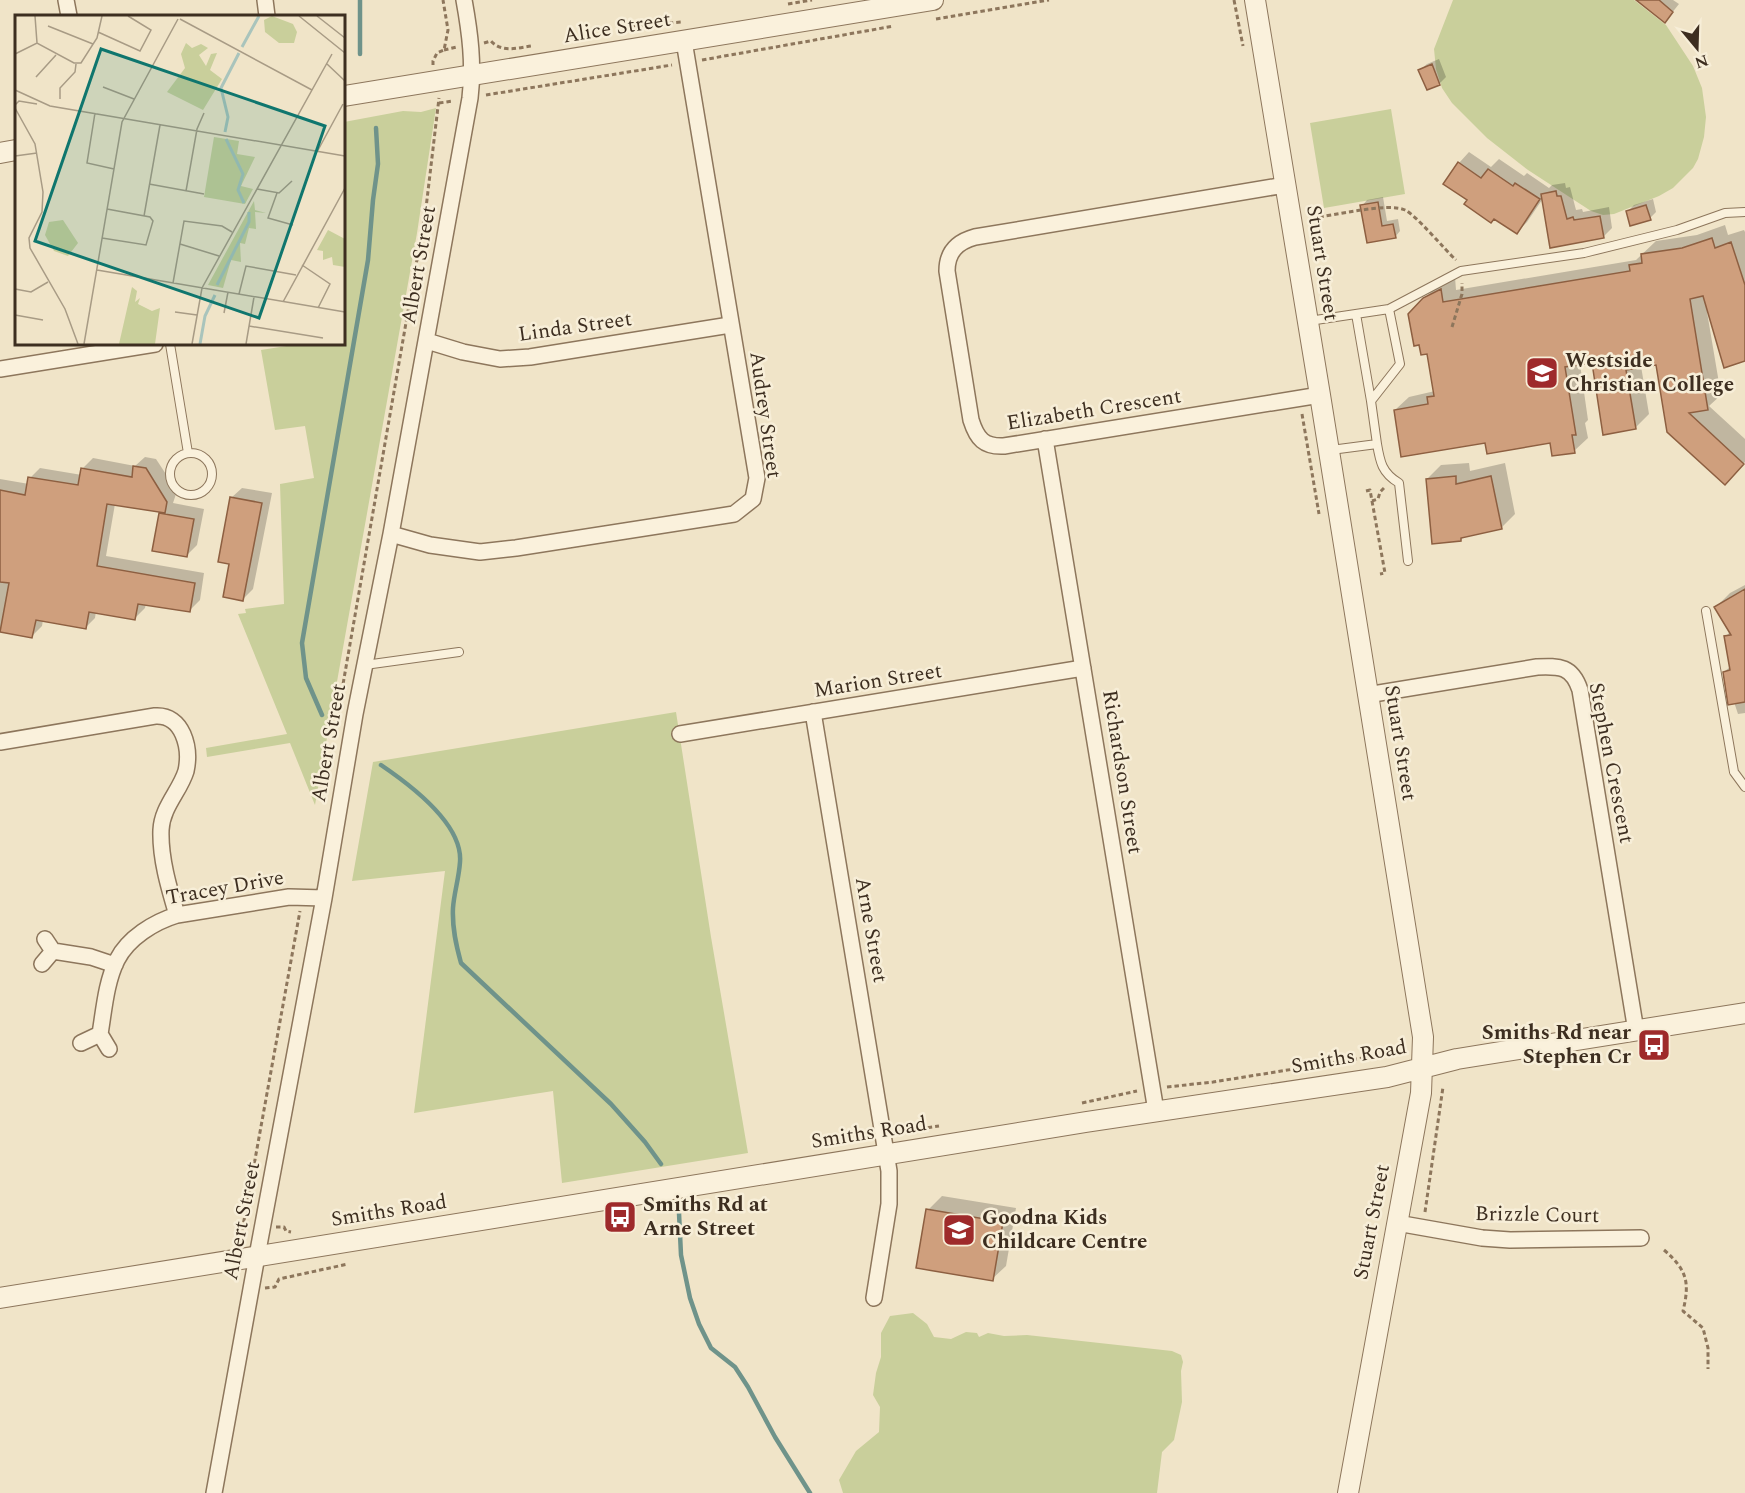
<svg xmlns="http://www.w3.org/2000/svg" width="1745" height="1493" font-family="Spectral,serif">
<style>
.green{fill:#c9cf9b}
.shadow{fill:#0003}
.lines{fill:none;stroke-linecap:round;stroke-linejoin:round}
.stream{stroke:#6f938a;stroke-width:4.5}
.building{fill:#cf9f7d;stroke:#8d5f41;stroke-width:1.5}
.service-casing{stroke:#8d765c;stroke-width:10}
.minor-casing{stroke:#8d765c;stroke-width:18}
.tertiary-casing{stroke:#8d765c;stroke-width:22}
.path{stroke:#8d765c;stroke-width:3;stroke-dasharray:4.5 3;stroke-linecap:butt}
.service{stroke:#faf1dc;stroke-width:8}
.minor{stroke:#faf1dc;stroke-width:15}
.tertiary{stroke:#faf1dc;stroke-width:20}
.labels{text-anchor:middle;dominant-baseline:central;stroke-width:5;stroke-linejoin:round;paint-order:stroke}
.street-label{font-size:21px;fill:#3d2e20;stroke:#f7eed8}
.poi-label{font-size:21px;font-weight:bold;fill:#3d2e20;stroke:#f7eed8;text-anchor:start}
.inset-river{fill:none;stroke:#a9c4bc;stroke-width:3}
.inset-road{fill:none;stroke:#a89b85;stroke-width:1.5}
.view{fill:#0f766e;fill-opacity:0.15;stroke:#0f766e;stroke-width:3}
.inset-edge{fill:none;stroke:#3d2e20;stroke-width:3}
</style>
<rect width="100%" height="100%" fill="#f0e4c8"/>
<path class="green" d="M1453 0H1634L1666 25 1693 66 1702 88 1706 117 1704 137 1698 159 1693 168 1673 188 1659 196 1614 214 1603 215 1591 211 1528 170 1487 138 1452 103 1442 88 1436 69 1434 49Z
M436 108 417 233 315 805 290 743 207 757 206 748 287 734 238 614 246 613 245 609 284 604 280 484 314 478 305 426 275 430 261 350 299 344H344V122L403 111 421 112Z
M1391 109 1405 194 1324 208 1310 123Z
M676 712 711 937 748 1153 562 1183 553 1091 414 1113 445 871 352 881 373 762Z
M913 1313 927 1324 934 1337 951 1339 966 1332 977 1333 979 1337 988 1333 1004 1336 1027 1335 1172 1351 1181 1355 1183 1362 1181 1371 1182 1402 1174 1440 1162 1452 1157 1493H843L839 1480 856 1451 879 1432 880 1407 873 1395 876 1373 881 1357V1333L890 1316Z"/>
<path class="shadow" d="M1639 0H1673L1679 4 1671 14Z
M1439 59 1446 77 1440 83 1427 88 1420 70 1427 64Z
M1469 152 1491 167 1499 159 1524 176 1527 173 1549 188 1552 185 1565 183 1566 188 1570 187 1576 210 1582 209 1583 212 1609 207 1612 228 1603 237 1551 246 1544 197 1527 222 1517 232 1469 200 1459 163Z
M1383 197 1387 221 1398 219 1400 231 1395 237 1368 242 1362 206 1367 200Z
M1653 199 1656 212 1650 218 1627 212 1634 205Z
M1725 225 1728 235 1744 230 1745 232V360L1709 311 1707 312 1721 395 1709 406 1745 439V462L1725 483 1657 364 1641 366 1649 414 1635 428 1593 362 1580 364 1588 420 1585 423 1588 438 1574 451 1551 441H1486L1395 410 1409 397 1435 391 1424 299 1438 285 1455 277 1456 290 1636 260 1656 241 1697 235Z
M145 457 156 459 177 491 173 503 204 509 197 545 187 555 160 513 163 511 115 504 106 556 204 573 200 600 190 610 146 603 145 608 135 618 96 611 95 618 85 628 43 620 42 626 32 636 0 630V479L29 484 30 478 40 468 82 475 83 468 93 458 135 466Z
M1469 463 1470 471 1505 463 1515 514 1501 528 1464 536 1461 540 1427 479 1441 465Z
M242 488 272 493 253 589 243 599 231 563V498Z
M1745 585V713L1738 714 1724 672 1731 666 1725 637 1730 632 1716 607 1730 593Z
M942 1196 1016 1208 1006 1266 992 1279 928 1210Z"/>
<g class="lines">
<path class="stream" d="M360 0V54
M322 715 306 678 302 643 368 260 373 200 378 164 376 128
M381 765C409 784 463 824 460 862 459 878 454 893 453 908 452 928 456 945 461 963L611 1104 645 1142 661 1164
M679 1213 681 1255 690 1298 699 1324 711 1348 735 1367 748 1387 775 1437 810 1493"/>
</g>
<path class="building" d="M1636 0H1659L1673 12 1665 23Z
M1432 64 1440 85 1427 90 1418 70Z
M1458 162 1481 178 1488 169 1513 186 1515 183 1540 199 1517 234 1494 219 1491 223 1464 204 1467 200 1443 184Z
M1556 191 1557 196H1561L1567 219 1573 217 1574 220 1600 216 1604 238 1550 248 1541 194Z
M1378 202 1382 226 1393 224 1396 238 1367 243 1360 205Z
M1646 205 1651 220 1630 226 1626 211Z
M1712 238 1715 248 1731 242 1745 285V361L1724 368 1703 296 1690 299 1708 410 1689 413 1744 464 1725 485 1667 432 1656 365 1626 370 1636 429 1603 435 1592 363 1565 367 1576 435H1572L1575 453 1552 456 1550 443 1487 454 1485 443 1401 457 1394 410 1428 404 1427 397 1434 396 1427 354 1421 355 1419 345 1414 346 1408 314 1423 298 1441 289 1443 302 1630 271 1629 265 1642 263 1641 254 1682 248Z
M133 466 146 468 167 502 165 513 107 504 97 566 195 583 190 612 138 604 135 620 89 612 86 629 36 620 32 638 0 632 9 583 0 582V490L25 495 28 477 78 485 81 468 132 477Z
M1456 476V484L1491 476 1502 529 1461 538V541L1432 544 1426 479Z
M230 497 262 503 243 601 223 597 229 564 218 562Z
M159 513 194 519 187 557 152 551Z
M1745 589V702L1728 705 1723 672 1730 670 1724 636 1731 635 1714 607Z
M926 1209 1003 1222 993 1281 916 1268Z"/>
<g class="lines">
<g class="service-casing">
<path id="service" d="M1389 309 1461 271 1584 253 1677 230 1725 213 1745 212
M1356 314 1371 401
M1309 321 1389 309 1400 364 1371 401 1377 444 1331 450
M170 344 188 453
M1377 444C1380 462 1382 473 1399 483L1408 561
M170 474a21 21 0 1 1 42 0a21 21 0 1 1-42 0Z
M1706 611 1734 772 1745 787
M365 665 459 652"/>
</g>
<g class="minor-casing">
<path id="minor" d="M66 0 69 16
M265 0 267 16
M1285 185 975 237C957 242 947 252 947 271L971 420C977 439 984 447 1004 446L1320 395
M427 341 463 352 500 359 530 357 730 325
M0 369 155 344
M1045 439 1156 1111
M391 534 430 545 480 552 516 548 734 514 753 499 757 478 684 41
M1367 695 1537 667C1560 666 1572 666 1580 690L1636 1031
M813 712 889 1171V1204L874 1298
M680 734 1083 668
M0 742 155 716C183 714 191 748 186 771 180 791 162 807 161 830 160 858 169 888 177 915
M45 939 53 951 91 957 115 965
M42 964 53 951
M100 1034C104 1010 106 982 117 960 128 938 154 922 177 915L289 897 324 898
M81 1043 100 1034 109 1049
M1397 1223 1482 1238 1510 1240 1641 1238
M214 1493 257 1256 324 898 355 714 391 534 470 98C474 64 470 33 464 0"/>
</g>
<g class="tertiary-casing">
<path id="tertiary" d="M1255 0 1320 395 1423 1037 1421 1093 1348 1493
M344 96 933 0
M0 153 16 150
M0 1298 1086 1122 1387 1077 1457 1059 1745 1013"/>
</g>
<path class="path" d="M1234 0 1243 46
M788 4 812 0
M936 19 1049 0
M618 33 632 26 681 22
M484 43 491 41C502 53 517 48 531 46
M444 50 457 47
M702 60 894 26
M433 65V61L437 53 444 50 448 30 443 0
M486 95 672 65
M439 103 453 101
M1312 218C1332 216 1388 202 1405 210 1416 215 1445 250 1456 260
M1452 327 1462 294V283
M1302 414 1319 514
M1366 491 1370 490 1372 501 1378 499 1380 492 1385 487
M1372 501 1385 573 1380 574
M338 713 426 208 439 98
M1167 1087 1213 1082 1388 1054 1396 1052 1404 1041
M1082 1103 1137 1091
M898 1132 939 1126
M851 1141 868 1136
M1425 1212 1443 1087
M276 1227H284L286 1231 291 1232
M241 1237 300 911
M1664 1250C1687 1270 1690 1282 1683 1311L1703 1328 1708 1348V1369
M265 1288 275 1287 279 1279 348 1264"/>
<use href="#service" class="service"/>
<use href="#minor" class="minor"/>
<use href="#tertiary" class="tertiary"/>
</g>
<defs>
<g id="school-square" transform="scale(1.725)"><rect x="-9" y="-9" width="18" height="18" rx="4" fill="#9e2a2b" stroke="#f7eed8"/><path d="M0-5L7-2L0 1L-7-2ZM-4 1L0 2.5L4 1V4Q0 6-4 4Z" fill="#fff"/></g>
<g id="bus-square" transform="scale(1.725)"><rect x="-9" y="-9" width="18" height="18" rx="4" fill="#9e2a2b" stroke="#f7eed8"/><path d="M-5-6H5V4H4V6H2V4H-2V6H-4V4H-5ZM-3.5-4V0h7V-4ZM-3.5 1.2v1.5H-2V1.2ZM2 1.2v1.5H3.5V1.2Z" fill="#fff"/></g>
</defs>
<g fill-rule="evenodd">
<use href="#school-square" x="1542" y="373"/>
<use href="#bus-square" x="1654" y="1045"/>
<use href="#bus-square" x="620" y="1217"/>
<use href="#school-square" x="959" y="1230"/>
</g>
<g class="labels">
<g class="street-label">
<text transform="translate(617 28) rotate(-9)">Alice Street</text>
<text transform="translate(1322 263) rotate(81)">Stuart Street</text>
<text transform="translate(419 265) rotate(-80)">Albert Street</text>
<text transform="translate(575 327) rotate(-8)">Linda Street</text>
<text transform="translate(1094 410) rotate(-9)">Elizabeth Crescent</text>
<text transform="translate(765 415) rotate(82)">Audrey Street</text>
<text transform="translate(878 681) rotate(-9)">Marion Street</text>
<text transform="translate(329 743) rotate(-80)">Albert Street</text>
<text transform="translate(1400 743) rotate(81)">Stuart Street</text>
<text transform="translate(1611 763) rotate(79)">Stephen Crescent</text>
<text transform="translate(1122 772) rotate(81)">Richardson Street</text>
<text transform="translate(225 888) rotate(-10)">Tracey Drive</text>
<text transform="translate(871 930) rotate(80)">Arne Street</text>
<text transform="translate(1349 1057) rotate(-10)">Smiths Road</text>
<text transform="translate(869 1133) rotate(-9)">Smiths Road</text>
<text transform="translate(389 1211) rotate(-9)">Smiths Road</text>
<text transform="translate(1537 1215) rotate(1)">Brizzle Court</text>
<text transform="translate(242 1221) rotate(-79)">Albert Street</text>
<text transform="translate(1372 1222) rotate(-79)">Stuart Street</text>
</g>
<g class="poi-label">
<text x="1565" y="361">Westside<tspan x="1565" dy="24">Christian College</tspan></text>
<text x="1631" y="1033" text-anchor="end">Smiths Rd near<tspan x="1631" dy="24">Stephen Cr</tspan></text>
<text x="643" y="1205">Smiths Rd at<tspan x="643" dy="24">Arne Street</tspan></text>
<text x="982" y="1218">Goodna Kids<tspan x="982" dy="24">Childcare Centre</tspan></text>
</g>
</g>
<g transform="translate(15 15)">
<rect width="330" height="330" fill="#f0e4c8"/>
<path d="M257 1 278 9 282 17 279 28H264L250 17 249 5ZM171 28 177 33 186 29 193 33 184 40 191 51 196 39 202 38 195 55 207 64 188 95 152 77 170 53 166 39ZM199 122 224 126 222 139 240 142 226 171 238 174 230 189 189 182ZM239 186 240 195 251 198 240 197 241 214 234 213 230 229 225 228 226 247 216 245 208 273 193 270ZM48 205 63 228 53 241 39 236 30 220 34 207ZM313 215 330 224V252L318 250 317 242 308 245V236L302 235ZM117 272 122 276 120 287 125 283 123 289 137 296 145 293 140 329H104Z" fill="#c9cf9b"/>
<path class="inset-river" d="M227 32 244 1M210 117 213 102 206 73 224 38M211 124 228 159 223 175 229 188M202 270 234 207V197M185 329 190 301 200 280"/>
<path class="inset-road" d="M20 1 22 28M284 1 330 38M302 1 330 23M165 4 297 75M33 11 78 29M83 17 125 36 136 15 113 1M0 39 22 28 59 48H66L82 23 87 1M312 49 330 66M21 62 41 40M88 72 119 84M0 75 35 91 330 141M45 84V73L60 57 61 49M0 90 4 86 22 89M0 93 20 129 28 177 27 197 14 223 15 233 50 294 63 329M80 98 72 148 99 154M302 137 328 89M0 141 22 138M134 169 189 179M242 174 264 178 277 166M171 176 182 114 189 98M262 178 253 203 278 210M129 201 145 110M87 223 131 230 138 206 135 202 92 194M165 229 204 241M287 250 315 269 303 293M82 255 330 297M158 268 169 206 207 211 217 217M0 274 16 277 33 267M224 279 231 251 281 260M268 287 330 173M160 297 182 300M209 298 213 277M0 300 28 305M234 311 308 323M69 329 107 107 163 4M177 329 187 273 317 39M231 329 239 282"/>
<path class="view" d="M86 34 310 111 244 303 20 226Z"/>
<rect width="330" height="330" class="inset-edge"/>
</g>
<g transform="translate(1697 48) rotate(161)" stroke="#f7eed8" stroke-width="4.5" paint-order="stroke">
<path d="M0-4.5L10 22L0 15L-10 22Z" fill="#3d2e20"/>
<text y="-9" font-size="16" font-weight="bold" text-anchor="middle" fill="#3d2e20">N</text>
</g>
</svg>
